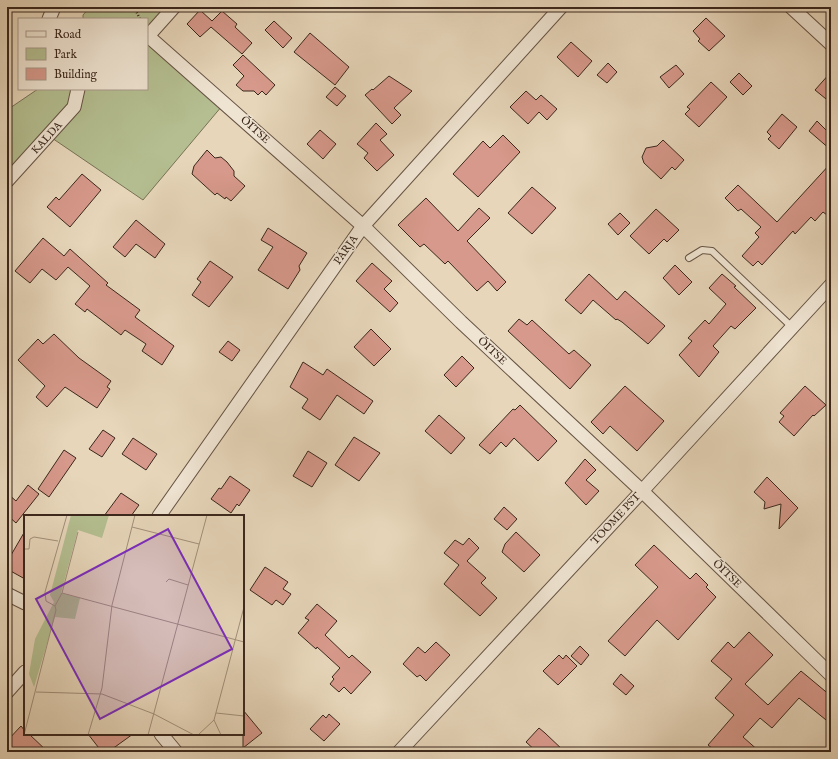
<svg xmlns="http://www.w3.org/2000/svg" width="838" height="759" font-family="'IM FELL English',serif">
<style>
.green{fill:#b4be90;stroke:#787256}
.building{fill:#d7998b;stroke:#3b271c}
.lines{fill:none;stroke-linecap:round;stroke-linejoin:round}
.lane-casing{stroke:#665344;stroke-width:8}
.street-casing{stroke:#665344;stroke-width:15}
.path{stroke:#3b271c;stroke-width:2.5;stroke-dasharray:1 2;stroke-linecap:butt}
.lane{stroke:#efe4d2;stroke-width:6}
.street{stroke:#efe4d2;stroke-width:13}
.labels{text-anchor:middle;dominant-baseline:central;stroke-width:3;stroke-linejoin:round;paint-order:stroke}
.street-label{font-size:11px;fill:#3b271c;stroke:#efe4d2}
.inset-road{fill:none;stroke:#a2907b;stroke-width:1}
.view{fill:#7b2cbf;fill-opacity:0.15;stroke:#7b2cbf;stroke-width:2}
.inset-edge{fill:none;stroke:#3b271c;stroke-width:2}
</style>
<rect width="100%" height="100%" fill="#e7d6ba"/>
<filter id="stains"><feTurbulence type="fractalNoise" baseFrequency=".005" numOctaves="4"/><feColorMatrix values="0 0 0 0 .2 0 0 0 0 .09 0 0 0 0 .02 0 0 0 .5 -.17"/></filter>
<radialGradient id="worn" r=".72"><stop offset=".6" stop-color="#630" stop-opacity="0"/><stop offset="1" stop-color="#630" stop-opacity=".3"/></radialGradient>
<path class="green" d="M90 7H168L147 29V19H83V15Z
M147 43 222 106 143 200 49 136 7 178V110L38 89H147Z"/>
<path class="building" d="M200 10 212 21 222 11 237 24 235 27 252 43 242 54 211 27 200 37 187 24Z
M706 18 725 36 709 51 698 41 700 39 693 31Z
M274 21 292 38 283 48 265 30Z
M310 33 349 67 335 85 294 52Z
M571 42 592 61 578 77 557 57Z
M243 55 275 85 266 95 262 91 258 95 254 91H243L236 85 244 76 233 65Z
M608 63 617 72 607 83 597 75Z
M676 65 684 74 669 88 660 77Z
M831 72V103L815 90Z
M739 73 752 86 743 95 730 82Z
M389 76 412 91 394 108 401 115 392 124 365 95 372 89 373 90Z
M711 82 727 97 699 127 685 114 690 109 687 107Z
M335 87 346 96 337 106 326 97Z
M526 91 536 100 541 95 557 109 547 120 539 112 528 124 510 107Z
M782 114 797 127 779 149 768 139 771 136 767 132Z
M817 121 831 135V150L809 131Z
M376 123 387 134 380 140 394 155 377 171 364 158 368 153 357 144Z
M320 130 336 144 323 159 307 144Z
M503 135 520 152 478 197 453 174 483 141 490 148Z
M663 140 684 160 675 170 672 167 661 179 644 163 642 157 646 148 657 146Z
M207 150 215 158 221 157 227 162 234 171V176L245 186 231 201 226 197 225 199 217 193 215 195 192 174 194 166Z
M831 163V218L823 212 815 221 811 217 795 234 793 231 762 265 758 261 753 266 742 256 759 237 755 233 761 227 741 209 738 211 725 198 738 185 777 222Z
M82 174 101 190 70 227 47 207 56 197 59 200Z
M532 187 556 208 532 234 508 213Z
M426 198 458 231 479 208 490 218 467 241 506 282 497 291 488 281 477 291 448 261 445 264 424 244 420 247 398 225Z
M656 209 679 230 667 242 664 239 649 254 630 236Z
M620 213 630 223 618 235 608 224Z
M136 220 165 244 155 258 136 244 125 257 113 247Z
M268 228 307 253 299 266 300 270 288 289 258 270 273 247 261 240Z
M43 238 64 256 70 249 108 283 106 285 140 310 135 317 174 346 162 365 142 351 146 344 125 330 121 335 87 309 85 312 75 304 90 286 68 267 56 280 42 269 30 283 15 271Z
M210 261 233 277 209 307 192 295 201 282 197 279Z
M372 263 392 281 384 289 398 303 390 312 356 281Z
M675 265 692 282 679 295 663 278Z
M589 274 617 300 625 291 665 326 648 344 622 322 617 319 616 320 593 300 581 314 565 300Z
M722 274 736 286 734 287 756 308 735 329 731 326 713 346 719 352 699 377 679 355 692 341 688 338 705 320 709 324 726 304 709 288Z
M519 319 527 325 532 320 569 354 574 350 591 365 570 389 508 331Z
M371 329 391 349 374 366 354 347Z
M54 334 79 358 111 381 107 387 110 389 97 408 65 387 47 407 36 397 45 386 18 360 38 339 43 344Z
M228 341 240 350 232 361 219 352Z
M462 356 474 368 456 387 444 375Z
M303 362 323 375 327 369 373 401 364 414 337 395 320 420 302 408 308 399 290 387Z
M625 386 664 421 637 451 610 426 603 434 591 422Z
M805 386 826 405 814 416 813 415 794 436 779 422 784 416 780 413Z
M520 405 557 441 538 461 514 438 506 447 501 442 490 454 479 445 513 409 515 410Z
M439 415 465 438 451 454 425 431Z
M103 430 115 438 102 457 89 449Z
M354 437 380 453 359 481 335 465Z
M133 438 157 454 146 470 122 454Z
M64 450 76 458 49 497 38 489Z
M308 451 327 463 312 487 293 476Z
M585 459 596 470 586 480 599 491 586 505 565 483Z
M230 476 250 490 239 506 237 504 231 513 211 499 219 488 221 489Z
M767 477 798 508 779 529 781 504 764 509 765 502 754 492Z
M28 485 39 494 16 523 7 515V493L16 501Z
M121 493 139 505 131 516H104Z
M504 507 517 519 507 530 494 519Z
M25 531V579L7 569V562Z
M516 532 540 555 524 572 502 552 505 544Z
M469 538 479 548 467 561 486 578 481 583 497 598 480 616 444 584 459 565 444 553 455 540 463 545Z
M654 545 690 579 696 573 708 585 706 587 716 597 678 640 657 620 625 656 608 641 658 587 635 565Z
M265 567 288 582 283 589 291 594 283 605 276 600 272 605 250 590Z
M317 604 337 621 325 635 349 658 352 655 371 672 351 694 344 687 339 692 330 684 334 679 332 677 340 668 317 647 316 649 298 633 309 620 305 618Z
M749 632 773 655 745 684 768 705 801 671 831 696V724L799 698 772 728 760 718 743 737 760 752H717L708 745 734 715 715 698 732 679 711 661 728 642 734 648Z
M436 642 450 655 426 681 420 675 417 677 403 664 418 647 425 653Z
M580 646 589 655 581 665 571 656Z
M559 655 563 659 566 655 577 666 558 685 543 671Z
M621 674 634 686 626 695 613 684Z
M243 710 262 733 243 748Z
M329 714 340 724 324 741 310 729 323 715 326 718Z
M21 726 25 731V734H29L48 752H7V741Z
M539 728 545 733 565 752H537L526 742Z
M88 734H133L108 752H102Z"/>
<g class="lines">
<g class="lane-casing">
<path id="lane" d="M689 258 702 250 712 251 792 327"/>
</g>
<g class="street-casing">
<path id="street" d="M791 7 831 44
M49 19 54 7
M148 36 174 7
M147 37 148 36 363 226 461 322 642 491 831 675
M7 181 74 107 78 89
M159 516 363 226 561 7
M7 594 25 603
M7 692 25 672
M161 734 176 752
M399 752 642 491 831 285"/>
</g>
<path class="path" d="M134 7 140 19"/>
<use href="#lane" class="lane"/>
<use href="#street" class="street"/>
</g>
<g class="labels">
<g class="street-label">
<text transform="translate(255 130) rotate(42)">ÕITSE</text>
<text transform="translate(47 138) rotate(-48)">KALDA</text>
<text transform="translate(346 250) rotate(-55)">PÄRJA</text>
<text transform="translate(492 351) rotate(43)">ÕITSE</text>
<text transform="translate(616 519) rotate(-47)">TOOME PST</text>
<text transform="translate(727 574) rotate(44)">ÕITSE</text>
</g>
</g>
<g transform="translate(24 515)">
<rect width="220" height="220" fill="#e7d6ba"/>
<path d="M47 0H85L78 23 54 15 37 78 56 83 51 104 31 102 10 172 5 159 11 124 30 87 26 80Z" fill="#b4be90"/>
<path class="inset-road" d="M108 12 175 29M0 34H5L6 24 10 22 34 26M142 67 145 64 164 70M38 78 54 17M31 91 38 78 220 127M12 177 78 179 130 199 170 220M192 198 220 201M0 220 32 95 31 91 22 86 21 77 43 0M64 220 78 173 88 90 111 0M124 220 183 0M174 220 190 205M197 220 190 205 220 92"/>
<path class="view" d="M144 14 208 134 76 204 12 84Z"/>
<rect width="220" height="220" class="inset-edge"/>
</g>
<rect width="838" height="759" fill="none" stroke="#e7d6ba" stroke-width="24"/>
<rect x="8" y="8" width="822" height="743" fill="none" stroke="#3b271c" stroke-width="2"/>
<rect x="12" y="12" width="814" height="735" fill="none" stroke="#3b271c"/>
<rect x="18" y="18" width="130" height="72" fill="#efe4d2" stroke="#a79889"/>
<rect x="26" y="31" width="20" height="6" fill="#efe4d2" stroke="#a79889"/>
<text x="54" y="38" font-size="12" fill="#3b271c">Road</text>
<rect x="26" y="48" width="20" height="12" fill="#b4be90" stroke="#a79889"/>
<text x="54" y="58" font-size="12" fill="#3b271c">Park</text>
<rect x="26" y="68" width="20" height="12" fill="#d7998b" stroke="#a79889"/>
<text x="54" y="78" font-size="12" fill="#3b271c">Building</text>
<rect width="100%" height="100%" filter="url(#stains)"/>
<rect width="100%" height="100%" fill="url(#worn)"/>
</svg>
